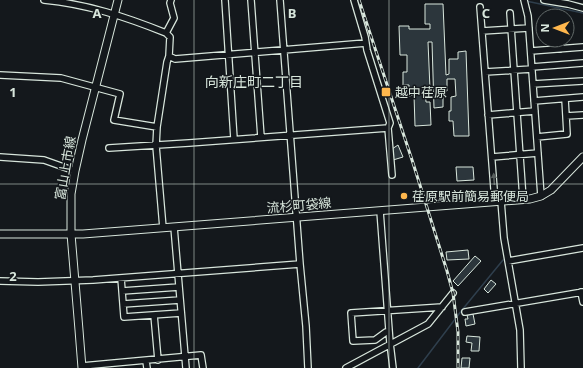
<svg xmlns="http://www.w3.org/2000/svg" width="583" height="368" font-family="'Noto Sans','Noto Sans JP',sans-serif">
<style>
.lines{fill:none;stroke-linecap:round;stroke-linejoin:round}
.stream{stroke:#2f3f4d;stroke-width:1.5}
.building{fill:#2c363c;stroke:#d8e6dc}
.minor-casing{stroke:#d8e6dc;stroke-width:8}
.major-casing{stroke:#d8e6dc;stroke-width:9}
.minor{stroke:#14181c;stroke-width:5.5}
.major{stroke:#14181c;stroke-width:7}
.rail-casing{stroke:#d8e6dc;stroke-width:3}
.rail{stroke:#14181c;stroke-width:1.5;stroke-dasharray:4.5;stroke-linecap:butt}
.oneway{fill:#59605f}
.grid{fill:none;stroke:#d8e6dc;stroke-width:1;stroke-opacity:0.55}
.poi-dot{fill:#ffb74d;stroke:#14181c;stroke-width:1.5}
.labels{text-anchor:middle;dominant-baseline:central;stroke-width:3;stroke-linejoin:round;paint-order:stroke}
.poi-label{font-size:13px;fill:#d8e6dc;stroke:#14181c;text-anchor:start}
.street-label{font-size:13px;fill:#d8e6dc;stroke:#14181c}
.neighbourhood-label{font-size:14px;fill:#d8e6dc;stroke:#14181c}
.grid-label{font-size:13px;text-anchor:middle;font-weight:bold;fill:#d8e6dc;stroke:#14181c;stroke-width:3;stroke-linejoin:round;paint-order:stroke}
</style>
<rect width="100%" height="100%" fill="#14181c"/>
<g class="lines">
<path class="stream" d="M526 1 583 13
M418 368 462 310 503 260"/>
</g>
<path class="building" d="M425 4H443L446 75 449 74V59H458V52L466 51 469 136H454L453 121H449V111H451V97L456 96 455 79H447V91H443V107L434 108 432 42H428L430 89H425L426 102H430L431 125 415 126 414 95 409 96V85H403V72H407V55H400L399 26H409V29H430V24H425Z
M398 145 403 157 393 160 392 149Z
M456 167H473L474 180 457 181Z
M468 250 469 259 447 260 446 252Z
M475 256 481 261 458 286 453 281Z
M491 280 496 284 488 293 484 289Z
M473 314 475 324 466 326 465 319H468L467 315Z
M467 336 480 337 479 351H471L472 343 466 342Z
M462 358H470L469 368H461Z"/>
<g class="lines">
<g class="minor-casing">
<path id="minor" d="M44 0C87 4 126 17 166 33L170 37 169 56 167 62 157 127 156 146 163 228
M225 0 234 139
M251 0 261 137
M280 0 300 264 306 326 308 368
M354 0 365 37 367 50 390 123 388 128 392 175
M524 0 528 16 541 196
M544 0 568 4 583 8
M480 7 495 202
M510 13 523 199
M482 31 529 28
M166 33 174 18 170 3 171 0
M560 40 561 49
M531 51 583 47
M169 56 175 59 366 43
M532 67 583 63
M485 72 532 69
M0 75 61 78 120 94 114 120 157 127
M533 84 583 81
M534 101 583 97
M488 115 535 111
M566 116 583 115
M537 137 567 134 565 99
M109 148 189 143 388 128
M0 157 44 160 75 171
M492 157 538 153
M501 201 504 238 520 330 521 368
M380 211 390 343 393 368
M174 227 186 368
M508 261 583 248
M121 278 124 317 181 313
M0 281 38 282 93 280 300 264
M122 291 179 287
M581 292 583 302
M123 304 180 300
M465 312 583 292
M154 315 158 360
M389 332H386L375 340 353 341 351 313 442 307
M146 361 147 368
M82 366 201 355 203 368
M346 368 428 324 453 293"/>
</g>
<g class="major-casing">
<path id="major" d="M0 234H83L530 199 541 196 551 190 583 157
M82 368 79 330 71 234V194L75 171 82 140 118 0"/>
</g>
<use href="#minor" class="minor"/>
<use href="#major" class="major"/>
<g class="rail-casing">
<path id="rail" d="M359 0 413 163 447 271 453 293 458 332V368"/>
</g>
<use href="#rail" class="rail"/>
</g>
<defs><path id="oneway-solid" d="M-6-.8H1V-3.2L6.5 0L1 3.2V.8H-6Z"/></defs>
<use class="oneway" href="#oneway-solid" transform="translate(494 179) rotate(-94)"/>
<path class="grid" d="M194 0V368M389 0V368M0 184H583"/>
<g class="poi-dot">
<rect x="381" y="87" width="10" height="10" rx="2"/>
<circle cx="404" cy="196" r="4"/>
</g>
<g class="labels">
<g class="poi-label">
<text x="395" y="92">越中荏原</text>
<text x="412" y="196">荏原駅前簡易郵便局</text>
</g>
<g class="street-label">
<text transform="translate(65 168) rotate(-80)">富山上市線</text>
<text transform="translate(299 205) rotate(-5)">流杉町袋線</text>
</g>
<g class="neighbourhood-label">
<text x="254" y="81">向新庄町二丁目</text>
</g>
</g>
<g class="grid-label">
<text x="97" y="18">A</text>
<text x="292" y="18">B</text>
<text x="486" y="18">C</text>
<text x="13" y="97">1</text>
<text x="13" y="281">2</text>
</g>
<g transform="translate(555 28) rotate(270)"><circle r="19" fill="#14181c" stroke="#626a69"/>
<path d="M0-3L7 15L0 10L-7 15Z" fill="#ffb74d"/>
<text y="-6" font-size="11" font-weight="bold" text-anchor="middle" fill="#d8e6dc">N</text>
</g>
</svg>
